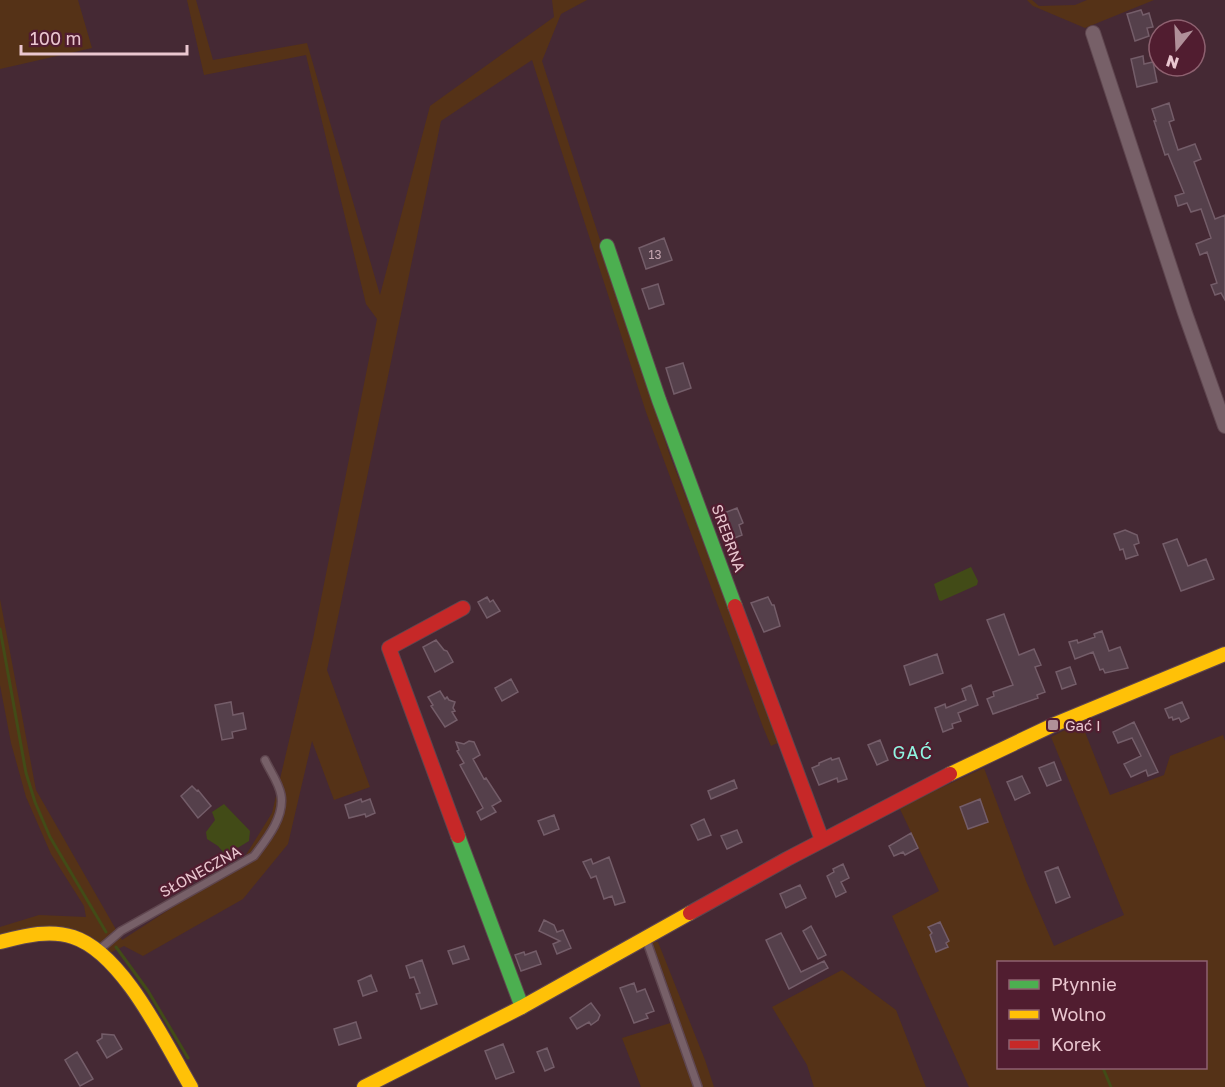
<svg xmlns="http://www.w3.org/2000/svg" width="1225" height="1087" font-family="'Golos Text',sans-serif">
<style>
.green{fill:#553217;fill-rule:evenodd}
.water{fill:#424b17}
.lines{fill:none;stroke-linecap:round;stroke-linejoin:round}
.stream{stroke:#424b17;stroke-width:3}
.building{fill:#55404b;stroke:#745d69;stroke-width:1.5}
.lane-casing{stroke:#5f464f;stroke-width:10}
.street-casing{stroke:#5f464f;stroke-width:16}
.fast-casing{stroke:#5f464f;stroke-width:16}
.slow-casing{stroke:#5f464f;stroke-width:16}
.jam-casing{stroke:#5f464f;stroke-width:16}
.lane{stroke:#776068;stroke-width:7}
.street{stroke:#776068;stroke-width:14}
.fast{stroke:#4caf50;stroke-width:14}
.slow{stroke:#ffc107;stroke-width:14}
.jam{stroke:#c62828;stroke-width:14}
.poi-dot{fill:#b09099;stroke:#511d30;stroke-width:2}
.labels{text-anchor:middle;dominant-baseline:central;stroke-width:4.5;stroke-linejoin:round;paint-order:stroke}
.number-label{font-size:12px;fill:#c5a5af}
.street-label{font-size:15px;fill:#eac7d0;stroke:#511d30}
.poi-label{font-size:15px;fill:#eac7d0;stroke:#511d30;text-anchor:start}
.quarter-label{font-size:18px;letter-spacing:1.5px;fill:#8ff5e1;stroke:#511d30}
</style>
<rect width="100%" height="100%" fill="#452934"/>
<path class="green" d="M0 0H78L92 48 0 69Z
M187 0H196L213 60 307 43 380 295 430 106 554 17 552 0H587L561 14 542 61 669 453 780 742 771 746 763 727 646 412 532 60 441 121 327 670 370 787 334 800 312 741 288 844 243 899 143 956 124 946 104 956 77 937 0 947V927L39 915 86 917 84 906 51 854 26 797 11 743 0 685V599L36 790 122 940 241 863 272 813 313 639 377 319 366 304 306 55 204 75Z
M1027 0H1032L1039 6 1075 5 1087 0H1154L1085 28 1033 6Z
M1081 722 1110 795 1164 775 1170 756 1223 735 1225 741V1087H969L892 916 939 891 899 807 984 768 1026 881 1054 946 1124 915 1051 737ZM998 962H1206V1068H998Z
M652 942H658L705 1060 714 1087H641L622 1038 680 1020Z
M842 970 896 1010 926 1087H814L807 1065 772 1007Z"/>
<path class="water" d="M971 567 978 581 977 585 941 601 939 600 934 584Z
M224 804 250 831 249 841 226 855 218 846 207 839 206 832 215 820 212 812Z"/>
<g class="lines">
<path class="stream" d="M0 629 26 773 35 802 50 837 106 932
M116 947 148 991 188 1058
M1103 1068 1111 1087"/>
</g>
<path class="building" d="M1141 10 1143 15 1149 13 1153 27 1147 28 1149 36 1135 41 1127 14Z
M1143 56 1144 64 1153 62 1157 82 1137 87 1131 59Z
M1169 103 1174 120 1169 122 1178 150 1195 144 1201 159 1194 162 1215 219 1225 215V300L1221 293 1215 295 1211 285 1217 283 1207 252 1200 255 1196 244 1211 238 1201 209 1191 212 1187 203 1178 206 1175 196 1184 193 1168 154 1165 155 1154 121H1156L1152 109Z
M664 238 672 260 646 269 639 248Z
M658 284 664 304 649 309 642 289Z
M683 363 691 388 674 394 666 368Z
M737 508 743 523 739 525 742 535 732 539 728 528 724 530 719 515Z
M1125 530 1137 535 1139 543 1134 545 1138 555 1126 559 1123 549 1120 550 1114 534Z
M1177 539 1188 566 1206 559 1214 579 1181 591 1163 544Z
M487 597 490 602 493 600 500 611 487 618 478 602Z
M768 597 772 605H774L780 626 764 632 751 603Z
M1004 614 1019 655 1034 649 1041 665 1035 667 1045 692 1037 695 1038 698 993 714 987 699 994 696 993 692 1013 685 987 620Z
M1102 631 1109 651 1120 647 1128 668 1105 673 1103 669 1100 670 1093 652 1075 659 1069 642 1077 640 1078 643 1095 637 1094 634Z
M436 640 444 650 447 651 453 662 435 672 423 647Z
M937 654 943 673 910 685 904 666Z
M1070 667 1076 684 1062 689 1056 672Z
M511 679 518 692 502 701 495 688Z
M971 685 978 705 958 713 961 721 952 724 953 728 943 732 935 708 945 704 946 708 966 700 962 689Z
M440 691 445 699 447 697 449 700 455 702 453 708 455 711 452 712 457 720 445 727 431 706 433 705 428 697Z
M231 702 233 715 243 713 246 729 232 732 233 738 222 740 215 705Z
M1182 702 1189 718 1181 722 1179 718 1173 720 1172 717 1169 718 1165 709Z
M1134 722 1158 772 1148 776 1146 770 1131 777 1124 764 1141 756 1132 738 1118 743 1113 732Z
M880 740 888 760 877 765 868 745Z
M469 741 474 742 480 755 473 759 484 779 486 778 501 801 492 806 496 812 481 820 477 812 483 808 460 765 464 763 457 751 459 750 456 742 464 744Z
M831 758 832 760 839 758 847 779 838 782 837 778 819 785 812 768 819 765V763Z
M1054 762 1061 780 1047 786 1039 768Z
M1022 776 1030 793 1015 800 1007 782Z
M734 780 737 788 711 799 708 791Z
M192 786 197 791 198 790 211 806 198 818 181 796Z
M361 799 362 802 370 799 375 813 366 817 365 814 349 818 345 805Z
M980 799 988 822 968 829 960 807Z
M554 815 559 829 544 835 538 821Z
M704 819 711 835 698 840 691 825Z
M737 830 742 842 727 849 721 836Z
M911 833 918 848 905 855 903 852 894 856 889 846Z
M609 857 625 902 615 905 612 896 604 899 596 876 591 878 583 862 591 859 593 864Z
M843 864 849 878 841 882 846 892 836 897 827 876 834 872 833 869Z
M1058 867 1070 897 1056 903 1045 872Z
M800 885 806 898 786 908 780 894Z
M544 920 554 925 557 932 563 930 571 948 557 954 553 944 560 941 539 931Z
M940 922 949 941 946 943 948 947 936 952 930 935 932 933 928 927Z
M811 926 826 955 818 959 803 931Z
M781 933 801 972 824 961 828 968 789 989 766 940Z
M464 946 469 959 453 964 448 951Z
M536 951 541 964 521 971 515 955 524 952 525 955Z
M422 960 437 1004 421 1009 416 994 420 993 414 977 410 978 406 966Z
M371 975 377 991 363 996 358 981Z
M634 983 637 992 645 989 654 1011 646 1014 648 1018 634 1023 620 988Z
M591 1003 600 1015 598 1020 591 1025 589 1022 577 1029 570 1018Z
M356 1022 361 1038 339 1045 334 1029Z
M102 1034 114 1035 122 1049 107 1058 97 1041 102 1038Z
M503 1044 514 1072 496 1079 485 1051Z
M547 1048 554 1067 545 1071 537 1052Z
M77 1052 93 1079 80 1086 65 1060Z"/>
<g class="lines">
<g class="lane-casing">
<path id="lane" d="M646 939 698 1087
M100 949 121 931 254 856C266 840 285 817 281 795 279 783 270 771 265 760"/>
</g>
<g class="street-casing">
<path id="street" d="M1093 33 1185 313 1225 426"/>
</g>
<g class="fast-casing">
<path id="fast" d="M607 246 659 400 735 606
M458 836 522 1007"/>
</g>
<g class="slow-casing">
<path id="slow" d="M950 774 1053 725 1225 654
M0 942C24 936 49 929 73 937 123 953 165 1043 191 1087
M364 1087 522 1007 690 913"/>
</g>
<g class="jam-casing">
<path id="jam" d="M735 606 822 840
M458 836 389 648 463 608
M690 913 787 859 950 774"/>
</g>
<use href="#lane" class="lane"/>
<use href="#street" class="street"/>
<use href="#fast" class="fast"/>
<use href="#slow" class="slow"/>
<use href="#jam" class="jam"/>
</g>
<rect class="poi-dot" x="1047" y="719" width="12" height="12" rx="3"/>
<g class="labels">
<g class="number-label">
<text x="655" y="254">13</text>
</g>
<g class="street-label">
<text transform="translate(729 538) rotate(70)">SREBRNA</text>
<text transform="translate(200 871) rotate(-29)">SŁONECZNA</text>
</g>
<g class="poi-label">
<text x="1065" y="725">Gać I</text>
</g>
<g class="quarter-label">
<text x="913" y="752">GAĆ</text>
</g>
</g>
<rect x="997" y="961" width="210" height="108" fill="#511d30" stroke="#8e6170" stroke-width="1.5"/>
<rect x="1009" y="980" width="30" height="9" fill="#4caf50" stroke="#8e6170" stroke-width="1.5"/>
<text x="1051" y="991" font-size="18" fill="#eac7d0">Płynnie</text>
<rect x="1009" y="1010" width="30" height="9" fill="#ffc107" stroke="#8e6170" stroke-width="1.5"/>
<text x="1051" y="1021" font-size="18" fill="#eac7d0">Wolno</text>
<rect x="1009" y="1040" width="30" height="9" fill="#c62828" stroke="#8e6170" stroke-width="1.5"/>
<text x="1051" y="1051" font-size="18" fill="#eac7d0">Korek</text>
<g transform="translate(1177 48) rotate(198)"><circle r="28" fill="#511d30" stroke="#8e6170" stroke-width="1.5"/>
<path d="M0-4.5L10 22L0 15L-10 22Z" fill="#b09099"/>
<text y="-9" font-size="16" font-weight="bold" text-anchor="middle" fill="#eac7d0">N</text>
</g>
<path d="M21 45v9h166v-9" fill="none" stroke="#eac7d0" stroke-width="3"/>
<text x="30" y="45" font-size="18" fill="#eac7d0" stroke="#511d30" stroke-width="4.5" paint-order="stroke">100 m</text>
</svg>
